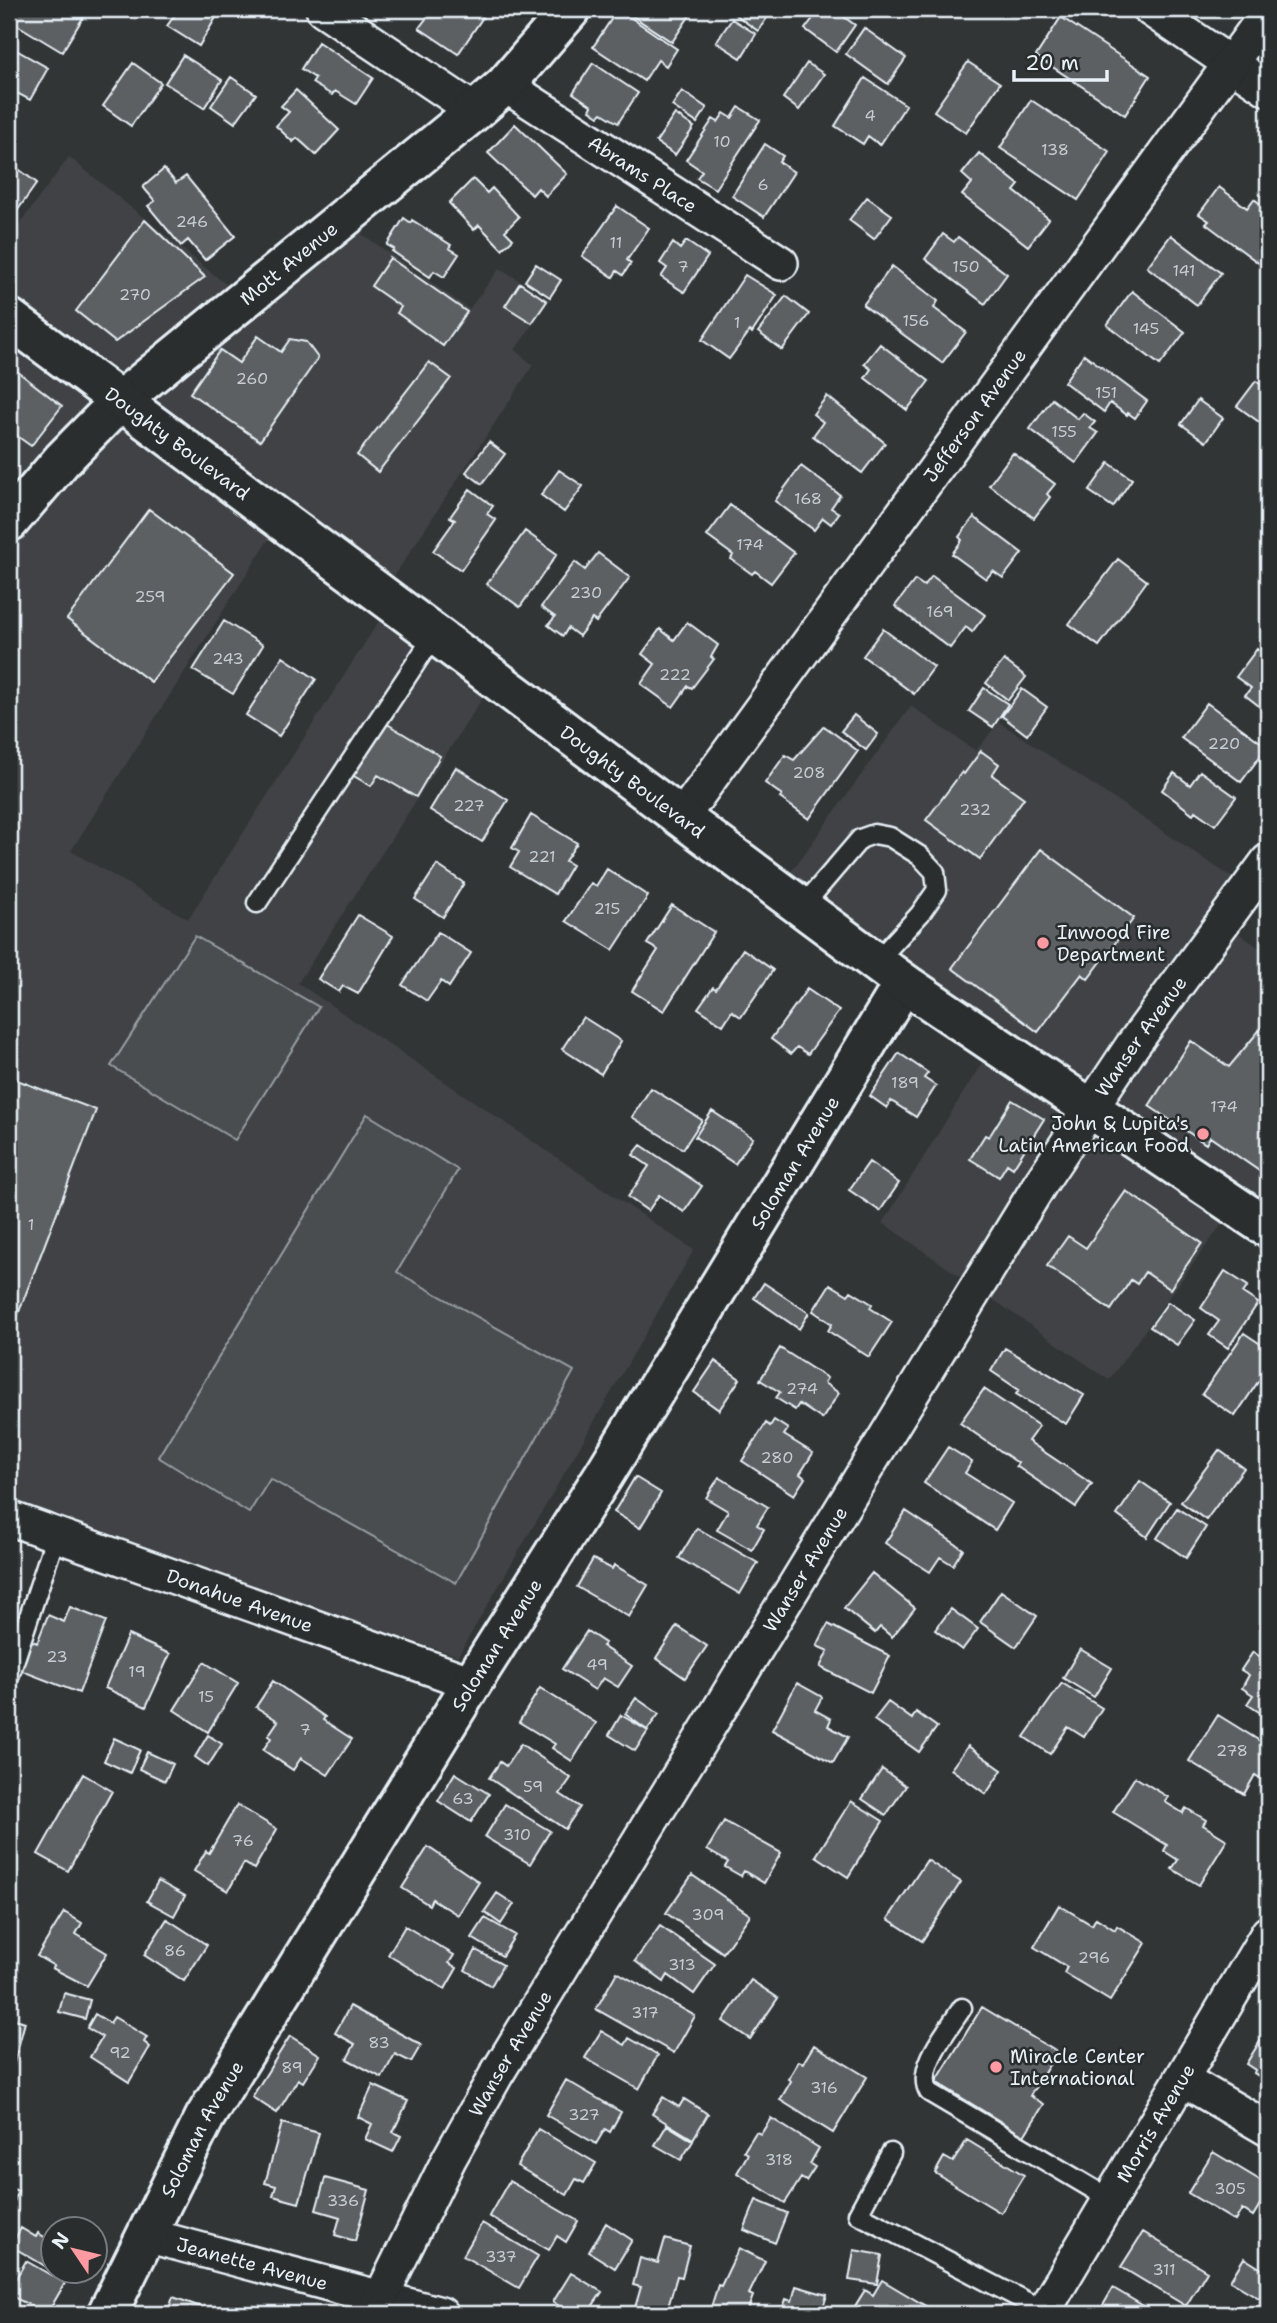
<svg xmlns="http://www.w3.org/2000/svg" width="1277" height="2323" font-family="'Shantell Sans',sans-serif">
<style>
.built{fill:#3f4244}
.green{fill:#494d4f;stroke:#989fa4;stroke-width:2}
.building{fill:#5c6063;stroke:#e8f1f8;stroke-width:2}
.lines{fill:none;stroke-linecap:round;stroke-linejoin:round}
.service-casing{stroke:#e8f1f8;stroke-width:23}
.minor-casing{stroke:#e8f1f8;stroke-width:38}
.tertiary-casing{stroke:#e8f1f8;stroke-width:44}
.secondary-casing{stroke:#e8f1f8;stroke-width:44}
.service{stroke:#2a2d2e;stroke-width:18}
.minor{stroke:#2a2d2e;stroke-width:33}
.tertiary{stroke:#2a2d2e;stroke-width:38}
.secondary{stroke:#2a2d2e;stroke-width:38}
.poi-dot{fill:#ff9aa2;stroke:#2a2d2e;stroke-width:2.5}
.labels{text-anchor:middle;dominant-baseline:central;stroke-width:5;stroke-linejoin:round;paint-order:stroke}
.number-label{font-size:16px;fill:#c5cdd3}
.street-label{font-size:19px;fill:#e8f1f8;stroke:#2a2d2e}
.poi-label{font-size:19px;fill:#e8f1f8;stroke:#2a2d2e;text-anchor:start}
</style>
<rect width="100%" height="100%" fill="#323536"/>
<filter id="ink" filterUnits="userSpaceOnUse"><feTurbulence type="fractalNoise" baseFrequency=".0143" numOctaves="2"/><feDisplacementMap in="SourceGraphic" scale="14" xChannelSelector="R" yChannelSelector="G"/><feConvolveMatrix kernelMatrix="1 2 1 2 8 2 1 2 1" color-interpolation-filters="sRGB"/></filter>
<g filter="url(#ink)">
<path class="built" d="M69 157 239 295 122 390 9 307V238Z
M345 222 469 309 500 268 550 300 515 350 533 365 385 590 131 397Z
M27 341 107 398 9 508V364Z
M121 401 279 523 71 851 188 919 391 602 493 682 298 983 694 1250 458 1656 9 1506V530Z
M911 706 976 751 999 722 1239 882 1216 917 1268 954V1238L1230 1213 1109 1380 883 1223 989 1051 775 894Z"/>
<path class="green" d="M195 936 319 1007 235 1140 111 1066Z
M367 1114 458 1170 397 1272 574 1371 456 1583 270 1479 249 1513 158 1457Z"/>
<path class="building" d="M9 9H73L84 16 62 52 9 20Z
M179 9H221L199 46 167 26Z
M417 9H471L483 17 458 54 419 28 428 16Z
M618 9 677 49 666 66 658 60 644 81 593 47Z
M622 9H694L672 42Z
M735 9H773L758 31 733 13Z
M820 9H833L855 25 836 52 805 29Z
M1061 17 1150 76 1125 115 1036 56Z
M732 19 756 34 741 58 716 42Z
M864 28 906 58 888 84 846 54Z
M318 42 373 78 356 104 335 91 332 95 312 83 315 78 301 69Z
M9 46 48 68 30 100 9 89Z
M183 55 222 80 204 108 165 83Z
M968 62 1000 83 966 133 934 111Z
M133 63 161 83 131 126 103 106Z
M593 63 638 93 618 123 602 113 599 116 590 110 592 106 573 93Z
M807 63 824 74 799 110 783 98Z
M231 77 256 94 235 123 211 106Z
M865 78 906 105 880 145 868 136 863 144 835 126Z
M296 90 339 130 316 155 297 138 293 142 276 126 289 112 281 106Z
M682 91 707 108 697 123 672 106Z
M1031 100 1110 152 1078 200 1000 148Z
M739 107 760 120 715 189 697 178 702 171 686 160 713 119 718 122 724 113 732 118Z
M675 114 694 127 675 155 656 142Z
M515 124 567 174 546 196 538 188 532 195 488 153Z
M765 144 783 156 779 162 794 172 764 217 732 196Z
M979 153 1019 185 1014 191 1049 219 1028 246 962 195 972 183 962 174Z
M9 162 37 183 17 211 13 209 9 215Z
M164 169 176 183 186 176 235 236 205 260 188 240 181 246 148 206 155 201 143 187Z
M473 179 487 193 492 188 519 217 505 231 513 239 502 249 479 225 474 230 449 203Z
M1219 187 1247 208 1254 199 1268 210V270L1206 224 1209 221 1199 214Z
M867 197 892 215 874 239 849 220Z
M617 206 649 228 627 260 631 263 623 275 617 271 613 277 582 256Z
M404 218 411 223 412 220 451 245 449 248 459 254 444 277 434 271 430 277 392 251 394 249 387 245Z
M145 220 205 277 115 342 76 311Z
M943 234 954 242 958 237 1007 274 985 304 925 259Z
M1171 235 1221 273 1197 305 1147 267Z
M686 241 708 256 684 292 661 277 667 268 660 263 673 243 680 249Z
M390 258 467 312 443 346 397 313 401 307 371 286Z
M536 264 561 280 550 297 525 281Z
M892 266 938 301 934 308 966 332 942 363 863 305Z
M745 275 777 295 752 333 750 331 729 359 702 340Z
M520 283 547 301 532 323 505 306Z
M1132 291 1185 332 1160 365 1107 325Z
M786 296 809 314 782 350 758 332Z
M258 336 281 352 290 339 306 342 318 358 260 441 190 393 220 350 239 363Z
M880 344 929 381 907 410 865 378 871 369 864 364Z
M1084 354 1147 401 1135 418 1128 413 1127 415 1110 403 1104 412 1064 382Z
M429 362 451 378 378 472 357 455Z
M13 368 62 406 31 446 17 436 9 446V373Z
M1256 381 1268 390V424L1266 427 1237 406Z
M827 396 885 443 862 473 813 436 823 422 813 414Z
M1052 399 1078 419 1083 413 1095 422 1090 428 1098 433 1076 463 1030 429Z
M1198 400 1223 418 1206 442 1181 424Z
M489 442 505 454 482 484 466 472Z
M1013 453 1055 484 1047 494 1050 497 1034 518 989 485Z
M1109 463 1132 479 1113 507 1089 491Z
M801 466 840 495 831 508 839 513 831 524 823 518 814 530 775 501Z
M559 470 583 486 564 512 541 495Z
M470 489 493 506 487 514 496 520 461 570 433 551 455 520 450 517Z
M730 505 794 553 771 583 755 571 752 574 731 559 733 555 707 536Z
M149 509 234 573 151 682 67 619Z
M974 517 1022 553 1003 578 993 571 986 579 952 554 962 540 959 537Z
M525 531 557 554 520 607 487 584Z
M598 553 630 577 596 622 592 619 579 636 568 628 563 636 548 625 555 617 541 607 575 562 585 570Z
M1118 559 1147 581 1099 646 1069 624Z
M932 576 985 615 972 632 966 627 950 648 895 606 915 580 924 586Z
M224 621 263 645 233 694 193 670Z
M687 622 718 645 711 657 714 659 692 688 688 686 673 707 641 684 655 664 642 654 660 629 674 640Z
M883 629 934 667 914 694 863 656Z
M1257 649 1268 657V713L1245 695 1251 688 1236 677Z
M283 657 316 679 279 736 246 715Z
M1004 660 1026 677 1008 700 986 683Z
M984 688 1008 704 993 727 969 711Z
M1022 689 1047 707 1027 735 1002 716Z
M1207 703 1267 747 1241 782 1181 738Z
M854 715 878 734 866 750 841 731Z
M384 722 440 756 416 797 378 775 371 786 352 775Z
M824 726 858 751 809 819 780 798 782 795 765 783 785 755 794 760Z
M981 751 999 764 992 775 1024 798 980 859 926 820 962 772 964 774Z
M456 767 508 800 482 842 430 810Z
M1200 771 1236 797 1215 825 1195 811 1193 814 1162 790 1174 773 1190 785Z
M531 815 577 843 565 861 572 865 555 894 510 867 519 852 512 848Z
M1041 849 1134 918 1088 979 1082 974 1038 1032 952 968Z
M437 865 464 883 443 917 415 899Z
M607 869 648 896 613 950 566 921 591 883 596 886Z
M672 905 714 932 664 1011 632 991 658 950 647 944Z
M358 915 393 936 358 994 343 986 339 992 318 979Z
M438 932 471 953 449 987 441 981 427 1001 402 985Z
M743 949 773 970 741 1017 732 1011 723 1025 698 1008 713 987 716 989Z
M807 989 839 1011 808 1054 797 1047 791 1054 771 1039Z
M583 1017 621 1041 601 1074 562 1049Z
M1267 1021 1268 1022V1177L1210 1137 1206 1144 1149 1106 1191 1041 1229 1067Z
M899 1053 928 1073 924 1078 936 1086 916 1117 891 1101 887 1108 870 1096Z
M9 1077 96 1110 9 1338Z
M651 1088 702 1120 683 1149 632 1117Z
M1012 1100 1044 1119 1013 1168 1007 1164 999 1177 970 1159 985 1135 989 1137Z
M712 1111 753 1138 735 1164 695 1137Z
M641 1145 702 1186 684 1212 659 1195 648 1211 628 1197 649 1166 633 1155Z
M869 1162 899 1183 880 1211 849 1190Z
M1126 1191 1202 1243 1170 1289 1145 1272 1137 1284 1131 1280 1111 1310 1047 1266 1068 1236 1086 1248Z
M1225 1271 1248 1286 1243 1293 1258 1303 1228 1348 1209 1335 1219 1321 1201 1308Z
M764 1283 809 1313 799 1329 754 1298Z
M830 1284 848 1295 851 1291 872 1304 870 1308 892 1322 869 1357 828 1331 832 1324 813 1311Z
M1168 1302 1195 1320 1177 1345 1150 1327Z
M1244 1333 1268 1349V1367L1235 1416 1202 1394Z
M780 1348 827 1378 824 1383 839 1393 822 1419 799 1404 795 1410 776 1398 780 1392 760 1380Z
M1005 1348 1084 1395 1066 1424 1016 1394 1019 1390 991 1371Z
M715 1361 740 1379 719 1410 694 1392Z
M984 1389 1039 1426 1028 1441 1092 1484 1076 1507 1016 1466 1018 1463 960 1423Z
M774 1420 788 1429 784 1435 813 1453 800 1474 805 1478 794 1495 742 1461 766 1423 770 1426Z
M948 1447 972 1462 965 1473 1012 1503 995 1530 924 1483Z
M1219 1450 1244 1468 1206 1520 1181 1502Z
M635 1477 661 1493 640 1528 614 1512Z
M719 1477 768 1507 757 1525 764 1529 752 1550 717 1530 728 1511 706 1498Z
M1140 1481 1170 1502 1147 1537 1117 1515Z
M1177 1508 1206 1527 1186 1558 1157 1538Z
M906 1511 963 1549 953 1565 940 1557 930 1572 885 1543Z
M697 1528 758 1563 740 1594 679 1558Z
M593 1559 612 1569 614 1565 648 1585 629 1617 577 1587Z
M872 1573 915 1608 892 1637 880 1627 875 1633 844 1608Z
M1001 1591 1037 1616 1016 1647 980 1622Z
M70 1607 106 1621 79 1693 17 1669 28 1639 37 1643 48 1615 64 1622Z
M951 1609 978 1629 962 1650 935 1630Z
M828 1624 890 1656 871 1693 820 1667 828 1651 817 1646Z
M677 1626 707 1646 685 1678 656 1658Z
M587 1631 605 1643 602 1646 632 1666 618 1687 603 1678 595 1690 562 1669Z
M128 1635 170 1654 146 1707 105 1688Z
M1080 1649 1112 1668 1094 1697 1063 1678Z
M1253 1652 1268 1662V1718L1247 1704 1253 1695 1242 1688 1249 1675 1241 1670Z
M204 1662 238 1683 208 1732 174 1710Z
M273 1681 325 1717 323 1720 352 1739 328 1775 301 1758 293 1770 263 1750 271 1738 268 1736 278 1721 256 1707Z
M797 1683 822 1697 815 1710 831 1719 828 1726 848 1737 833 1763 772 1730Z
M1062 1683 1102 1708 1084 1737 1068 1727 1050 1754 1024 1737Z
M540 1688 596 1723 572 1761 552 1748 555 1744 519 1722Z
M636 1698 659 1714 647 1730 625 1714Z
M888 1702 912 1719 916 1712 937 1727 919 1752 874 1720Z
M621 1715 648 1731 635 1751 609 1735Z
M1218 1715 1268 1746V1755L1266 1760 1268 1764 1260 1778 1255 1775 1244 1794 1189 1761Z
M208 1735 222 1744 208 1766 195 1757Z
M114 1738 140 1750 130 1773 104 1761Z
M521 1744 571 1778 560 1794 580 1807 565 1829 489 1778 500 1762 506 1766Z
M968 1746 1002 1770 986 1794 951 1769Z
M147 1752 173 1764 165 1781 139 1769Z
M882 1769 906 1786 886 1815 862 1799Z
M455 1773 489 1794 471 1822 438 1801Z
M83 1774 112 1791 68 1871 38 1854Z
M1135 1777 1168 1797 1165 1802 1183 1813 1186 1808 1206 1820 1203 1825 1227 1840 1199 1885 1172 1869 1178 1860 1164 1851 1167 1845 1113 1812Z
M851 1801 883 1821 848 1877 816 1856Z
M505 1804 550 1831 530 1864 485 1837Z
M237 1805 277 1829 254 1869 244 1863 228 1891 194 1871 206 1851 209 1853Z
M724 1821 781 1853 764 1883 744 1871 741 1876 725 1867 728 1862 707 1850Z
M428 1847 479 1882 458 1915 432 1899 429 1905 402 1888Z
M927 1860 961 1882 922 1941 888 1919Z
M692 1875 750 1915 723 1953 666 1913Z
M158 1881 185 1896 174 1916 147 1901Z
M497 1893 514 1904 501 1924 484 1912Z
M1059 1905 1092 1925 1096 1918 1115 1930 1117 1926 1146 1943 1110 2001 1064 1973 1067 1967 1034 1947Z
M64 1912 82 1923 76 1934 107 1953 87 1986 52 1968 54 1966 37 1956Z
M485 1918 515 1935 502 1956 472 1938Z
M167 1919 207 1945 184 1981 144 1955Z
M405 1926 454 1955 449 1963 457 1968 445 1989 388 1955Z
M660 1926 715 1964 694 1994 668 1975 664 1982 635 1961Z
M476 1950 503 1965 491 1986 465 1970Z
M617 1972 695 2016 674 2053 596 2009Z
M751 1980 778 1998 750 2039 723 2021Z
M64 1993 90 2000 85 2019 59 2012Z
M350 2006 421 2045 411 2062 395 2054 382 2078 347 2059 355 2044 335 2033Z
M982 2007 1057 2052 1030 2096 1044 2104 1024 2136 936 2082Z
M95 2014 110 2023 114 2017 147 2037 144 2042 150 2047 129 2082 90 2057 102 2037 87 2028Z
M9 2017 25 2022 9 2082Z
M1267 2030H1268V2082L1254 2073 1255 2070 1246 2064Z
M601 2031 625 2045 629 2038 658 2055 639 2089 585 2058Z
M290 2036 320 2055 303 2082 298 2079 277 2113 252 2097Z
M814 2045 867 2077 833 2133 780 2100 791 2081 788 2079 799 2061 803 2063Z
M566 2080 621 2112 610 2132 605 2129 596 2144 546 2115Z
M373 2085 408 2101 393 2132 401 2136 393 2152 365 2139 372 2124 358 2117Z
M663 2097 679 2107 684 2099 708 2114 693 2139 652 2114Z
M771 2118 819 2148 810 2164 815 2167 806 2181 801 2178 785 2203 737 2173 748 2154 744 2151 756 2132 761 2134Z
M282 2123 319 2133 299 2203 273 2196 276 2186 265 2183Z
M667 2125 693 2141 681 2160 655 2145Z
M538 2129 596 2163 584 2183 576 2179 567 2195 517 2166Z
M967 2140 1024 2175 1001 2213 935 2173 944 2157 953 2162Z
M1213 2152 1268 2185V2191L1253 2216 1242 2209 1235 2221 1188 2193Z
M325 2178 369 2190 355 2241 335 2235 340 2217 316 2210Z
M509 2181 578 2221 566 2242 557 2236 549 2250 489 2216Z
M9 2187 18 2191 9 2216Z
M756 2200 787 2213 775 2243 744 2230Z
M482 2223 538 2256 519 2288 463 2256Z
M606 2223 632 2240 615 2268 589 2252Z
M21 2228 36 2237 38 2233 52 2242V2270L11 2246Z
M1143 2232 1207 2271 1186 2306 1121 2267Z
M665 2239 690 2246 682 2277 677 2276 666 2314H645L634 2311 641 2287 633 2285 640 2258 658 2263Z
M739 2248 765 2261 749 2294 753 2296 746 2314H709L718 2285 721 2286Z
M854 2250 882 2255 877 2284 849 2280Z
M1244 2258 1268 2273V2296L1263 2292 1259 2298 1230 2281Z
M26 2261 65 2283 47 2314 9 2295V2290Z
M53 2270H79L72 2282Z
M571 2273 602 2292 587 2314H572L553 2302Z
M882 2280 939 2314H850L865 2290 873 2295Z
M796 2286 827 2295 821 2314H781L786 2299 792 2301Z
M1113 2288 1157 2314H1098Z
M173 2297 204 2308 201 2314H167Z"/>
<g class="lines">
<g class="service-casing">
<path id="service" d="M257 903 435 634
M802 907 860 839 874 834 890 837 920 856 935 872 937 890 920 914 876 962
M9 1677 56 1535
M962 2008C949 2029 915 2068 929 2092L1110 2199
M891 2153 858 2214 1044 2311"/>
</g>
<g class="minor-casing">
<g id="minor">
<path d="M323 9 475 111"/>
<path d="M1150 9 1268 89"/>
<path id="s1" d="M505 85 781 263"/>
<path id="s2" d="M682 817 1268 12"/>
<path id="s3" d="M9 1518 472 1683"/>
<path d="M1182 2079 1268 2129"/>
<path id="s4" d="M146 2235 441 2314"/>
<path id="s5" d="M380 2299 449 2159 496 2075 1040 1184 1132 1046 1268 861"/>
<path id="s6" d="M1042 2314 1268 1933"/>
</g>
</g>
<g class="tertiary-casing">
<g id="tertiary">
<path id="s7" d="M9 522 62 460 121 400 475 111 505 85 571 9"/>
<path id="s8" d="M107 2314 205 2117 472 1683 605 1473 904 983"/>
</g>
</g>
<g class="secondary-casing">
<g id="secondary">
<path id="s9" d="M9 318 904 983 1268 1228"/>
</g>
</g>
<use href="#service" class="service"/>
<use href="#minor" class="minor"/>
<use href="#tertiary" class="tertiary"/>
<use href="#secondary" class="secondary"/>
</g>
</g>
<g class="poi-dot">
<circle cx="1043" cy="943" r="7"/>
<circle cx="1203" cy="1134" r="7"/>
<circle cx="996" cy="2067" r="7"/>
</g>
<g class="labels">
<g class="number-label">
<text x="870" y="115">4</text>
<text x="722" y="141">10</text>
<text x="1055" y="149">138</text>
<text x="763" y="184">6</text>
<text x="192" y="221">246</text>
<text x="616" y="242">11</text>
<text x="683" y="266">7</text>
<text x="966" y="266">150</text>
<text x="1184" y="270">141</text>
<text x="135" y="294">270</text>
<text x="916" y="320">156</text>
<text x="737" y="322">1</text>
<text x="1146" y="328">145</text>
<text x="252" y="378">260</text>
<text x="1106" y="392">151</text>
<text x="1064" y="431">155</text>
<text x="808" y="498">168</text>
<text x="750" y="544">174</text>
<text x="586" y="592">230</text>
<text x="150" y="596">259</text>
<text x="940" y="611">169</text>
<text x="228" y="658">243</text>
<text x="675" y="674">222</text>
<text x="1224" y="743">220</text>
<text x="809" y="772">208</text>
<text x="469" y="805">227</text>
<text x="975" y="809">232</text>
<text x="542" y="856">221</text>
<text x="607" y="908">215</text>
<text x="905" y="1082">189</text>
<text x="1224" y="1106">174</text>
<text x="31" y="1224">1</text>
<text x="802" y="1388">274</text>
<text x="777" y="1457">280</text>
<text x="57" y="1656">23</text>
<text x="597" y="1664">49</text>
<text x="137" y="1671">19</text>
<text x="206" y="1696">15</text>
<text x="305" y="1729">7</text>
<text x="1232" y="1750">278</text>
<text x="533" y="1786">59</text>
<text x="463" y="1798">63</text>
<text x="517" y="1834">310</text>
<text x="243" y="1840">76</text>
<text x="708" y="1914">309</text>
<text x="175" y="1950">86</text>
<text x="1094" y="1957">296</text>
<text x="682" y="1964">313</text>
<text x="645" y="2012">317</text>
<text x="379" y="2042">83</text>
<text x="120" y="2052">92</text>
<text x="292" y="2067">89</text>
<text x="824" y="2087">316</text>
<text x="584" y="2114">327</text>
<text x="779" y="2159">318</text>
<text x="1230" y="2188">305</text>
<text x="343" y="2200">336</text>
<text x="501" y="2256">337</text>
<text x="1164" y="2269">311</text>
</g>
<g class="street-label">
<text stroke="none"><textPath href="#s1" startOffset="164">Abrams Place</textPath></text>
<text stroke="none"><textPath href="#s7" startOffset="382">Mott Avenue</textPath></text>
<text stroke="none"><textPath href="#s2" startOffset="497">Jefferson Avenue</textPath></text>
<text stroke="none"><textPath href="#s9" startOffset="210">Doughty Boulevard</textPath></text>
<text stroke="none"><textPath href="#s9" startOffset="777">Doughty Boulevard</textPath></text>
<text stroke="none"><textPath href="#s5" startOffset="1475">Wanser Avenue</textPath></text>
<text stroke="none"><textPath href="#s8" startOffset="1342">Soloman Avenue</textPath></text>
<text stroke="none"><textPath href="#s5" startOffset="845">Wanser Avenue</textPath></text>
<text stroke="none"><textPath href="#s3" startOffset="245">Donahue Avenue</textPath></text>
<text stroke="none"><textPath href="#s8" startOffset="775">Soloman Avenue</textPath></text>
<text stroke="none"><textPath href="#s5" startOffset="278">Wanser Avenue</textPath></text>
<text stroke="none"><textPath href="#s6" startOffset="222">Morris Avenue</textPath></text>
<text stroke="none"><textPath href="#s8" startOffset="208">Soloman Avenue</textPath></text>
<text stroke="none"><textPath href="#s4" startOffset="110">Jeanette Avenue</textPath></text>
</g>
<g class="poi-label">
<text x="1057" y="932">Inwood Fire<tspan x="1057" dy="22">Department</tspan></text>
<text x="1189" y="1123" text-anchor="end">John &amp; Lupita's<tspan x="1189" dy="22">Latin American Food</tspan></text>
<text x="1010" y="2056">Miracle Center<tspan x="1010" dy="22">International</tspan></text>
</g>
</g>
<rect width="1277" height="2323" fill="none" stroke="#2a2d2e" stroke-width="35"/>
<rect x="18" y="18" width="1242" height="2288" fill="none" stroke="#e8f1f8" stroke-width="2.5" filter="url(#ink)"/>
<g transform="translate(74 2250) rotate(305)"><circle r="33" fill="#2a2d2e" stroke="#767b7f" stroke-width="2"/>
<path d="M0-5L12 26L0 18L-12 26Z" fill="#ff9aa2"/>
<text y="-10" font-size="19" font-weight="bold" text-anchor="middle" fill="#e8f1f8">N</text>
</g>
<path d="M1014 70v10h93v-10" fill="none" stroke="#e8f1f8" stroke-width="3.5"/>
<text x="1025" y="70" font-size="21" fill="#e8f1f8" stroke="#2a2d2e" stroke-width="5" paint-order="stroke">20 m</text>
</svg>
